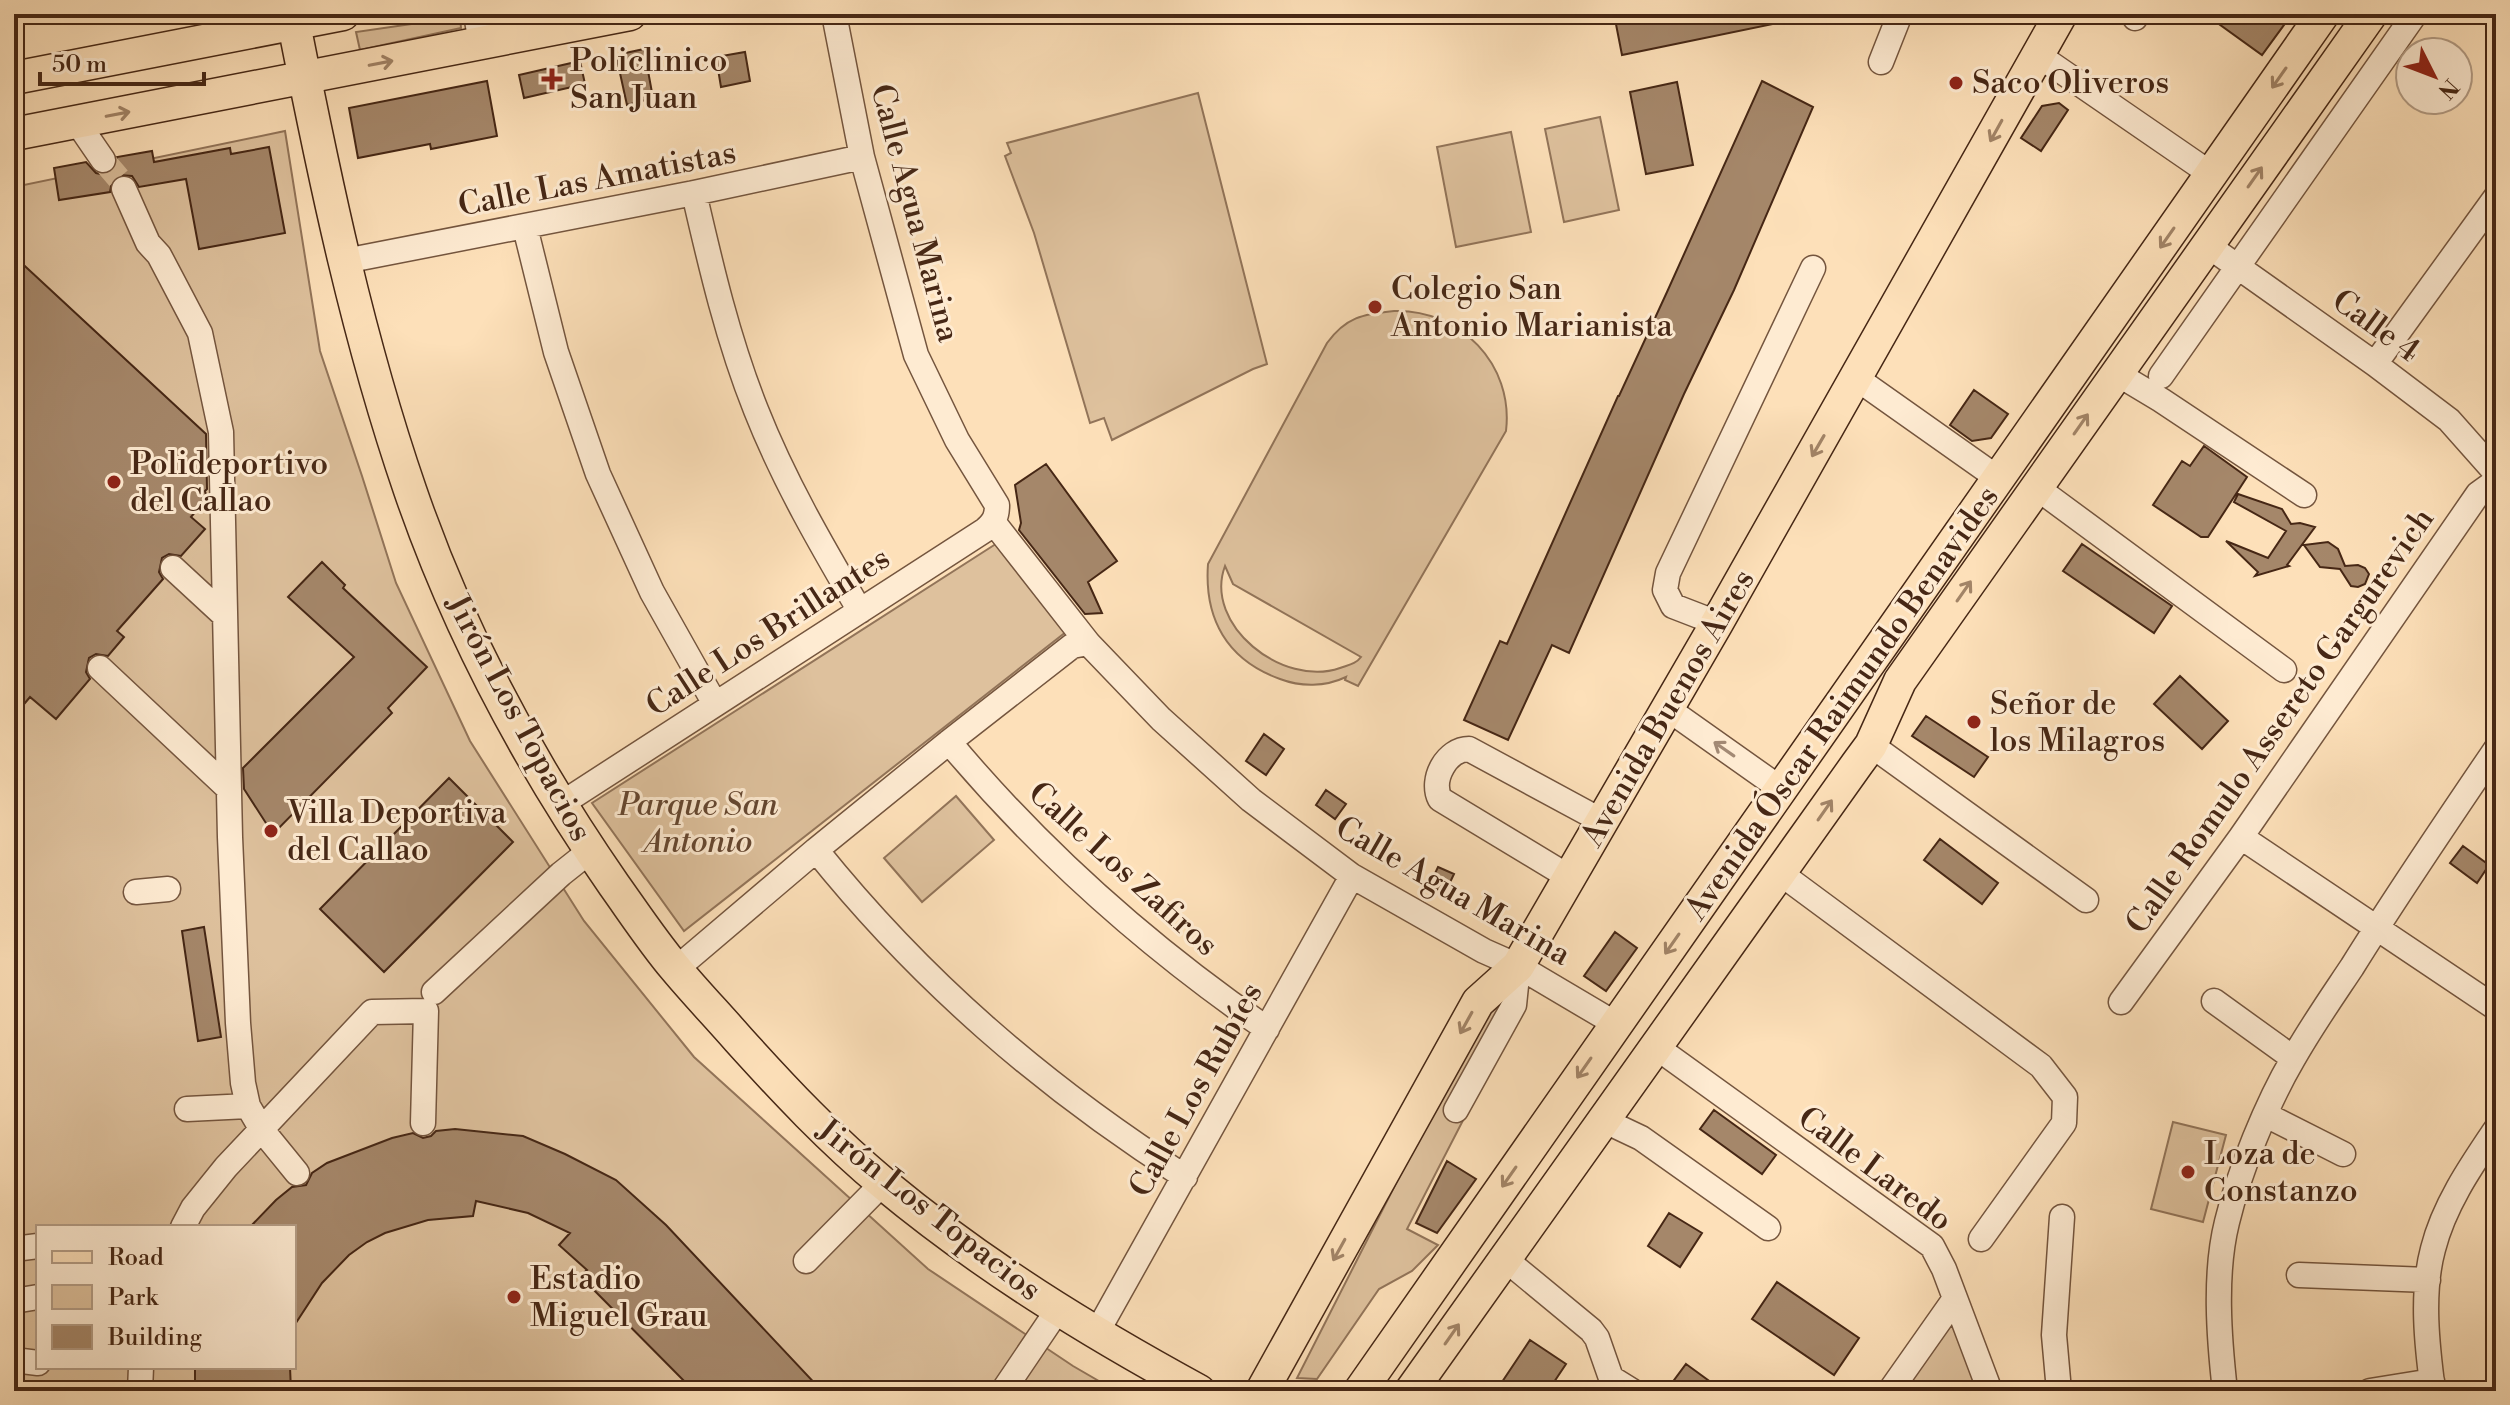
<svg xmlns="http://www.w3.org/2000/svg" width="2510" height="1405" font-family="'Libre Bodoni',serif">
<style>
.green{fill:#dec19d;stroke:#927459;stroke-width:2;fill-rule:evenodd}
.building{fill:#a5876a;stroke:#462715;stroke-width:2}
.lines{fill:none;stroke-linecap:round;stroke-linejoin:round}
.minor-tunnel{stroke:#d8bb98;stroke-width:24;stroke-dasharray:24 12;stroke-linecap:butt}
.minor-casing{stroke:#74553e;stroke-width:27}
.major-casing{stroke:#462715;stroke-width:35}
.minor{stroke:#feebd2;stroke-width:24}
.major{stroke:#fde0b9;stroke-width:32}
.oneway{stroke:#a28467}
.oneway2{stroke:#a28974}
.poi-dot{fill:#8f2418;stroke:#feebd2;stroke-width:3}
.labels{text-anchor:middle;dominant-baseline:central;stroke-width:6;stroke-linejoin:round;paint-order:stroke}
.poi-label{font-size:32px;fill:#462715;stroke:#feebd2;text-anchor:start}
.street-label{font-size:32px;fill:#462715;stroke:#feebd2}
.park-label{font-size:32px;font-style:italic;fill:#644630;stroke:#feebd2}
</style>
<rect width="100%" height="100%" fill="#fde0b9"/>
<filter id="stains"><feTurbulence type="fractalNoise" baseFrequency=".0025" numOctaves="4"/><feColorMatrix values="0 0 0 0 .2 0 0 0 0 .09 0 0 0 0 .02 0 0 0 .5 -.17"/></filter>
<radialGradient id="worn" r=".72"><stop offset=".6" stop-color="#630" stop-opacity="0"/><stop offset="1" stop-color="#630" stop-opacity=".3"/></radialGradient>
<path class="green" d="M460 17 461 28 360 50 356 32Z
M1198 93 1267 364 1253 369 1112 440 1104 418 1090 423 1034 233 1005 156 1011 153 1007 143Z
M1600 117 1619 210 1564 222 1545 129Z
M285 131 320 351 362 476 396 583 470 741 584 921 694 1057 928 1269 1073 1366 1116 1391H14V187ZM38 1227H294V1367H38Z
M1511 132 1531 232 1456 247 1437 147Z
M1394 311C1460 309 1514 364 1506 431L1358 686 1345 680 1346 677C1325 687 1301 687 1280 679 1227 660 1204 619 1208 564L1327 343C1346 317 1363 314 1394 311ZM1225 566 1233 584 1361 657C1356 664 1348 665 1340 668 1283 688 1203 625 1225 566Z
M1002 540 1071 628 684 931 592 803Z
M956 796 994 840 922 902 884 858Z
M1513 994 1525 1000 1407 1229 1438 1245 1412 1271 1379 1289 1317 1379 1297 1378 1477 1024Z
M2173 1122 2226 1135 2203 1222 2151 1209Z
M1950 1325 1957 1326 1985 1391H1904Z"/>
<path class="building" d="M1614 14H1781L1782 22 1622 55Z
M2205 14H2292L2262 55Z
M644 49 653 98 627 105 616 55Z
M745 52 750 81 721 87 716 57Z
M580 61 585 84 524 98 519 75Z
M487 81 497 136 431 149 430 144 358 158 349 108Z
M1762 81 1813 107 1734 290 1684 394 1569 653 1552 645 1508 740 1464 720 1500 641 1507 644 1618 396H1619L1667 292Z
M1677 82 1693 165 1646 174 1630 92Z
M2059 103 2068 110 2041 151 2021 138 2042 106Z
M269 147 285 233 199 249 186 179 139 187 132 176 119 175 112 181 110 192 59 200 54 168 86 162 96 173 105 175 116 167 117 157 152 151 154 162 230 148 231 154Z
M14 256 206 434 207 489 205 491 207 498 191 517 205 529 181 556 169 554 162 558 159 572 163 579 117 631 124 637 108 656 96 654 89 658 86 672 90 679 56 719 30 697 14 716Z
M1974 390 2008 414 1991 438 1972 441 1950 425Z
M2204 446 2247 477 2208 537H2201L2153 505 2182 461 2190 466Z
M1046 464 1117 561 1088 582 1102 613 1085 614 1019 530 1021 523 1015 485Z
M2238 494 2282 509 2291 524 2300 523 2315 527 2287 565 2289 566 2255 576 2258 572 2226 541 2268 558 2286 531 2234 502Z
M2328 542 2338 549 2345 566 2358 565 2365 568 2369 574 2365 584 2358 587 2351 586 2340 569 2320 567 2304 545Z
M2082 544 2172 606 2154 633 2063 571Z
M322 562 345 585 343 588 427 667 388 708 392 713 273 834 244 789 243 768 354 657 288 597Z
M2180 676 2228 721 2202 749 2154 704Z
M1926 716 1988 757 1974 777 1912 736Z
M1264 734 1284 749 1266 775 1246 761Z
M449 778 513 842 384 972 320 909Z
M1326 790 1346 804 1335 819 1316 805Z
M1940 839 1998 883 1982 904 1924 860Z
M2463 846 2489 865 2477 883 2450 863Z
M1438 867 1454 874 1445 893 1429 886Z
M204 927 221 1037 198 1041 182 931Z
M1615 932 1637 948 1606 991 1584 976Z
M1714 1110 1776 1155 1762 1174 1700 1129Z
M455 1129 523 1136 565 1154 616 1180 666 1225 822 1391H694L580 1276 587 1270 559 1245 570 1233 528 1213 476 1201 473 1216 428 1220 385 1233 367 1242 349 1255 322 1283 294 1326V1227H250L276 1200 292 1187 306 1185 312 1173 327 1163 392 1138 413 1133 423 1138 431 1136 436 1131Z
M1447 1161 1476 1179 1437 1233 1416 1223Z
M1669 1213 1702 1233 1680 1267 1648 1246Z
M1777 1282 1859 1338 1834 1375 1752 1319Z
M1530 1340 1566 1364 1548 1391H1496Z
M1686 1364 1723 1391H1666Z
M195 1367H290L291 1391H195Z"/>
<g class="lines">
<path class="minor-tunnel" d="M103 160 121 181 124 189"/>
<g class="minor-casing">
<path id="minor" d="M476 14 481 44
M2133 14 2135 18
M2038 55 2211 174
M1881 62 1900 14
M77 122 103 160
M124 189 148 243 159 255 200 333 221 432 230 837 238 1023 243 1083 248 1106 262 1130 297 1173
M694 193C711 267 728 340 756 410 784 481 822 546 860 611
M525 227 556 352 598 474 652 592 715 704
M2207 245 2375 364 2449 420 2496 473
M345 261 694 193 862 157
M2375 364 2496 197
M2116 373 2161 400 2304 495
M2161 376 2415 14
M1856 378 1999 479
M2037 488 2284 670
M994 523 1088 643 1161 719 1251 800 1352 876 1484 951 1518 966 1616 1024
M173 568 225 616
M1717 623 1673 606 1665 590 1668 573 1813 268
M100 668 229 789
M1668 709 1781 789
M949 742C1042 853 1148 947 1267 1029
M1871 745 2086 900
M561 804 985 530C994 522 997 517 997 505L957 440 916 355 862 157 834 14
M2241 837 2496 1008
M816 850C922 982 1043 1086 1185 1177
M1780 873 2041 1066 2065 1097 2064 1123 1981 1239
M1569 877 1440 799C1430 779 1447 749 1469 749L1602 821
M136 892 168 889
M676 969 816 850 949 742 1072 646 1088 643
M434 992 561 874 590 851
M2214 1001 2293 1058
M2121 1002 2241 837 2478 494 2496 481
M1656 1047 1932 1246 1944 1269 1990 1391
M187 1109 248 1106
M1456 1110 1514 1005 1518 966
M2266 1115 2343 1154
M1603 1120 1641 1138 1768 1228
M183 1227 193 1208 226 1167 372 1012 426 1011 423 1123
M14 1249 38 1246
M1505 1259 1591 1330 1597 1338 1611 1378 1632 1391
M806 1261 883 1183
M2299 1275 2428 1280
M14 1301 38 1297
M1096 1334 1352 876
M14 1360 38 1363
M140 1391 141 1367
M1003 1391 1057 1311
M1890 1391 1954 1300
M2059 1391 2054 1335 2062 1217
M2225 1391C2219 1338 2214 1274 2227 1222 2239 1172 2267 1103 2293 1059 2311 1027 2332 997 2352 967 2398 893 2447 821 2496 749
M2370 1391 2432 1381
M2433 1391C2427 1346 2421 1293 2433 1249 2444 1205 2471 1166 2496 1129"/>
</g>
<g class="major-casing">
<path id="major" d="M294 24C325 181 358 339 410 490 458 630 530 764 614 885 634 913 653 942 675 968 695 992 717 1015 738 1039 784 1090 831 1140 884 1184 983 1266 1087 1330 1199 1391
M14 78 343 14
M14 134 630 14
M1262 1391 1478 1002 1518 966 1717 623 2061 14
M1360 1391 2323 14
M1411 1391 1857 764 1871 745 1900 681 2371 14"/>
</g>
<use href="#minor" class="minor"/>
<use href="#major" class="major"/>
</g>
<defs><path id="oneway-shaft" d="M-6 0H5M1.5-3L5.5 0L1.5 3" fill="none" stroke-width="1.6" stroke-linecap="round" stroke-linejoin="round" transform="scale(2)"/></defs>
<g class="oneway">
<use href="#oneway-shaft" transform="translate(381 63) rotate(-11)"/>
<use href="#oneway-shaft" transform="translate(2279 78) rotate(125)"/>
<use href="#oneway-shaft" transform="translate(118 114) rotate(-11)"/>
<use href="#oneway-shaft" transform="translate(1996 131) rotate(119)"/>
<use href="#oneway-shaft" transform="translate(2255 177) rotate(-55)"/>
<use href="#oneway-shaft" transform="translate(2167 238) rotate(125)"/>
<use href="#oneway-shaft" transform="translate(2081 424) rotate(-55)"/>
<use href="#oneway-shaft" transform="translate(1818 446) rotate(120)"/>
<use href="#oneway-shaft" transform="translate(1964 591) rotate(-55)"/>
<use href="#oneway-shaft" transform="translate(1825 810) rotate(-55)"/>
<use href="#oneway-shaft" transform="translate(1672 944) rotate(125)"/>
<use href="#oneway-shaft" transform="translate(1466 1023) rotate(119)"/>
<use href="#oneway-shaft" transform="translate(1584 1068) rotate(125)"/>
<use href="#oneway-shaft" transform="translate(1509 1177) rotate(125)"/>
<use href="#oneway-shaft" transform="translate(1339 1250) rotate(119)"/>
<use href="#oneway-shaft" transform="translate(1452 1334) rotate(-55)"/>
</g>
<use class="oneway2" href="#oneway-shaft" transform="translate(1724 749) rotate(-145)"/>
<g class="poi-dot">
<path d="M548 67h8v8h8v8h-8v8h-8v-8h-8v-8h8z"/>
<circle cx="1956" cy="83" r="8"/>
<circle cx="1375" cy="307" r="8"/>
<circle cx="114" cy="482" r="8"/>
<circle cx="1974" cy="722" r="8"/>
<circle cx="271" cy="831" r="8"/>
<circle cx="2188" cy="1172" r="8"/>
<circle cx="514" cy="1297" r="8"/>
</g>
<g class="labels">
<g class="poi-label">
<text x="570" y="61">Policlinico<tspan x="570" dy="37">San Juan</tspan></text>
<text x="1972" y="83">Saco Oliveros</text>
<text x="1391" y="289">Colegio San<tspan x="1391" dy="37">Antonio Marianista</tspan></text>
<text x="130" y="464">Polideportivo<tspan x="130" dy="37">del Callao</tspan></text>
<text x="1990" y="704">Señor de<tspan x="1990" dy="37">los Milagros</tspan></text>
<text x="287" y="813">Villa Deportiva<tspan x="287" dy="37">del Callao</tspan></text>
<text x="2204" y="1154">Loza de<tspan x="2204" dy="37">Constanzo</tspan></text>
<text x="530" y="1279">Estadio<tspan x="530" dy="37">Miguel Grau</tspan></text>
</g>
<g class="street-label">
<text transform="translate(597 179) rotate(-11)">Calle Las Amatistas</text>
<text transform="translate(915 213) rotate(75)">Calle Agua Marina</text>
<text transform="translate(2376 326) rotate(36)">Calle 4</text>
<text transform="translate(768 632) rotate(-33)">Calle Los Brillantes</text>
<text transform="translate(1842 703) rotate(-55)">Avenida Óscar Raimundo Benavides</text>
<text transform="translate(1668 708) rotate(-60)">Avenida Buenos Aires</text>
<text transform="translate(519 718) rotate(62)">Jirón Los Topacios</text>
<text transform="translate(2280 721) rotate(-55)">Calle Romulo Assereto Gargurevich</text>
<text transform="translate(1123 869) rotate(42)">Calle Los Zafiros</text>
<text transform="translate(1453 891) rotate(30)">Calle Agua Marina</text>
<text transform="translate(1196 1090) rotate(-61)">Calle Los Rubíes</text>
<text transform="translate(1875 1169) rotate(37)">Calle Laredo</text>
<text transform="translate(929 1210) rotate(38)">Jirón Los Topacios</text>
</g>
<g class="park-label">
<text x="698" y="805">Parque San<tspan x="698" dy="37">Antonio</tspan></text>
</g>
</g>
<rect width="2510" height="1405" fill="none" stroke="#fde0b9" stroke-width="48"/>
<rect x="16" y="16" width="2478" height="1373" fill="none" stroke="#462715" stroke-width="4"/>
<rect x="24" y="24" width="2462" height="1357" fill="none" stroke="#462715" stroke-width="2"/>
<rect x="36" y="1225" width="260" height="144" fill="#feebd2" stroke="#b49d86" stroke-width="2"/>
<rect x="52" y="1251" width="40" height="12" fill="#fde0b9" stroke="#b49d86" stroke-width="2"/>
<text x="108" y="1265" font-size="24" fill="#462715">Road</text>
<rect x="52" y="1285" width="40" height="24" fill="#dec19d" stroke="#b49d86" stroke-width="2"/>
<text x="108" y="1305" font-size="24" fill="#462715">Park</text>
<rect x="52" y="1325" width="40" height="24" fill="#a5876a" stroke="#b49d86" stroke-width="2"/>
<text x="108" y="1345" font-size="24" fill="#462715">Building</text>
<g transform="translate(2434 76) rotate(132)"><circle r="38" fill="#feebd2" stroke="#b49d86" stroke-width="2"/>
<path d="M0-6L14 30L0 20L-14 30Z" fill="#8f2418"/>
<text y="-12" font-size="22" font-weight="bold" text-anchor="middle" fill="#462715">N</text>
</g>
<path d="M40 72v12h164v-12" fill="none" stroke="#462715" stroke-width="4"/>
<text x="52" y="72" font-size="24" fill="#462715" stroke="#feebd2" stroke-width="6" paint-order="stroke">50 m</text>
<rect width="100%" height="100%" filter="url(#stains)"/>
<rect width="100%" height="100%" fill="url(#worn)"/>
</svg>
